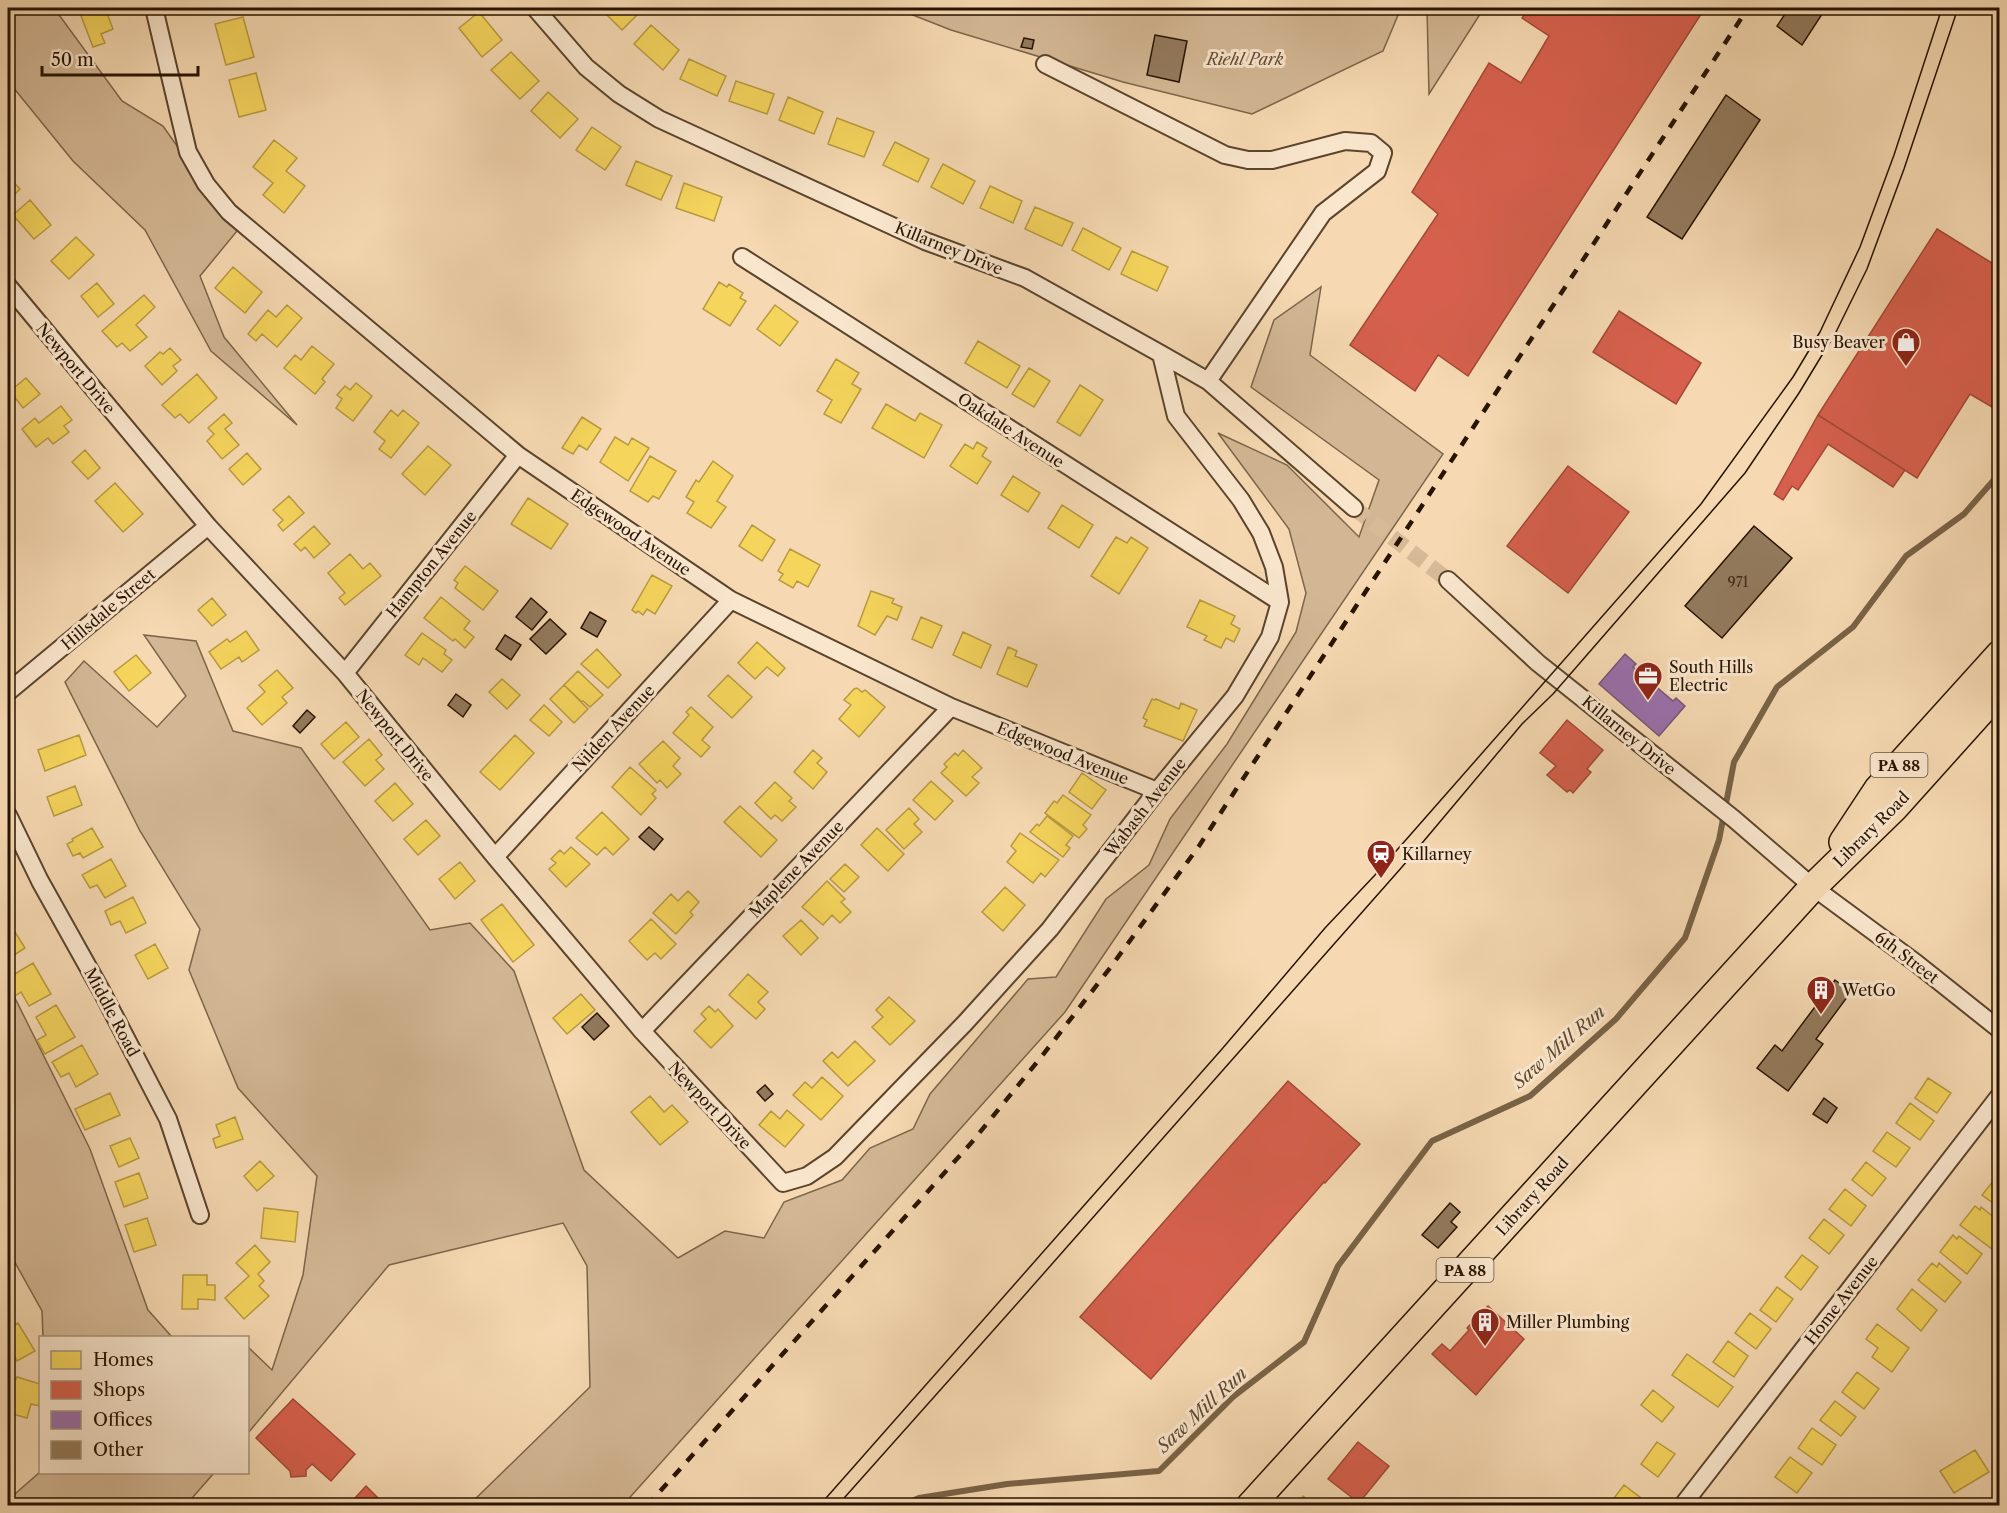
<svg xmlns="http://www.w3.org/2000/svg" width="2007" height="1513" font-family="'Libre Caslon Text',serif">
<style>
.green{fill:#d3b794;stroke:#7d654a;stroke-width:1.5}
.homes{fill:#f6d55c;stroke:#b89b40;stroke-width:1.5}
.shops{fill:#d6604d;stroke:#a24936;stroke-width:1.5}
.offices{fill:#9970ab;stroke:#775478;stroke-width:1.5}
.lines{fill:none;stroke-linecap:round;stroke-linejoin:round}
.stream{stroke:#796246;stroke-width:6}
.building{fill:#937a5d;stroke:#271300;stroke-width:1.5}
.minor-tunnel{stroke:#d7bb97;stroke-width:16;stroke-dasharray:16 8;stroke-linecap:butt}
.minor-casing{stroke:#5b442c;stroke-width:20}
.primary-casing{stroke:#271300;stroke-width:30}
.minor{stroke:#f9e6cd;stroke-width:16}
.primary{stroke:#f6d9b2;stroke-width:27}
.tram{stroke:#271300;stroke-width:1.5}
.rail{stroke:#271300;stroke-width:4.5;stroke-dasharray:10 10;stroke-linecap:butt}
.labels{text-anchor:middle;dominant-baseline:central;stroke-width:6;stroke-linejoin:round;paint-order:stroke}
.number-label{font-size:14px;fill:#422d17}
.shield{fill:#f9e6cd;stroke:#66523e;stroke-width:1.5}
.shield-label{font-size:15px;font-weight:bold;fill:#271300}
.park-label{font-size:16px;font-style:italic;fill:#634c34;stroke:#f9e6cd}
.street-label{font-size:16px;fill:#271300;stroke:#f9e6cd}
.poi-label{font-size:16px;fill:#271300;stroke:#f9e6cd;text-anchor:start}
.water-label{font-size:18px;font-style:italic;fill:#5e472f;stroke:#f9e6cd}
</style>
<rect width="100%" height="100%" fill="#f6d9b2"/>
<filter id="stains"><feTurbulence type="fractalNoise" baseFrequency=".00333" numOctaves="4"/><feColorMatrix values="0 0 0 0 .2 0 0 0 0 .09 0 0 0 0 .02 0 0 0 .5 -.17"/></filter>
<radialGradient id="worn" r=".72"><stop offset=".6" stop-color="#630" stop-opacity="0"/><stop offset="1" stop-color="#630" stop-opacity=".3"/></radialGradient>
<path class="green" d="M8 8H54L122 101 163 126 237 231 200 276 224 337 297 425 211 351 145 230 73 161 8 81Z
M895 8H1401L1383 51 1252 114 1123 82 951 30Z
M1427 8H1484L1429 94Z
M1321 287 1310 355 1443 454 1065 1012 623 1505H469L590 1387 587 1266 563 1223 389 1265 248 1433V1347L272 1370 303 1275 317 1176 238 1088 189 970 200 929 140 831 65 682 84 661 157 727 186 696 144 635 196 641 233 731 301 748 430 930 470 923 514 971 584 1170 678 1258 725 1231 764 1238 784 1202 842 1180 870 1148 913 1129 930 1094 1028 979 1056 977 1106 899 1149 865 1170 819 1227 744 1296 632 1306 593 1289 529 1218 433 1287 465 1359 537 1379 480 1251 387 1274 320Z
M8 984 90 1149 148 1310 172 1337H43L42 1311 8 1250Z
M40 1472 214 1473 186 1505H8V1500Z"/>
<path class="homes" d="M78 8H105L113 29 101 34 105 43 93 47Z
M208 8H229L210 14Z
M600 8H634L639 13 622 30Z
M479 12 502 40 482 57 459 28Z
M243 17 254 57 226 65 215 24Z
M651 25 679 50 663 70 634 44Z
M511 52 539 81 520 99 491 70Z
M689 59 726 76 717 96 680 79Z
M256 73 266 110 239 117 229 80Z
M736 81 774 94 767 114 729 101Z
M548 92 578 119 560 138 531 111Z
M788 97 823 112 814 134 779 120Z
M837 118 874 132 864 157 828 144Z
M592 127 621 147 605 170 576 150Z
M274 140 297 158 286 171 305 186 284 213 263 195 273 183 253 167Z
M895 142 929 159 918 182 883 165Z
M636 161 672 176 661 200 626 185Z
M943 164 975 181 963 204 931 187Z
M8 176 20 189 8 201Z
M684 183 722 197 714 221 676 208Z
M990 186 1022 201 1013 223 980 208Z
M30 200 51 225 34 239 13 215Z
M1035 207 1073 223 1062 246 1025 229Z
M1083 228 1121 248 1109 270 1072 250Z
M76 237 94 255 69 279 51 261Z
M1132 251 1168 267 1157 291 1121 274Z
M233 267 262 292 245 313 215 288Z
M719 282 727 287 729 284 743 293 740 298 746 301 730 326 703 309Z
M97 283 114 304 98 317 81 296Z
M144 295 155 307 136 325 147 337 130 351 122 343 117 347 102 331Z
M287 305 302 318 277 347 262 334 256 341 248 334 268 310 276 317Z
M775 305 798 322 780 346 757 329Z
M978 341 1020 366 1007 388 965 363Z
M312 346 334 364 322 379 325 382 315 394 284 368 295 355 301 360Z
M170 348 181 360 173 366 177 371 162 385 145 366 160 352 163 354Z
M836 359 859 373 852 384 861 389 841 423 824 414 832 400 817 391Z
M1029 368 1050 381 1034 407 1012 394Z
M197 374 217 398 189 423 180 414 175 418 162 405Z
M26 378 40 394 23 408 10 391Z
M356 383 372 396 353 421 336 408 342 399 337 395 345 386 350 390Z
M1080 385 1103 400 1080 436 1057 422Z
M886 404 915 421 920 413 942 425 924 458 872 428Z
M61 406 72 420 64 426 69 432 53 444 48 438 36 447 22 429 35 418 39 423Z
M391 410 398 416 403 410 419 423 391 458 379 449 385 441 374 432Z
M224 414 232 423 225 429 239 445 222 459 207 441 214 434 208 428Z
M582 417 601 429 587 450 579 445 573 454 562 448Z
M615 437 628 445 632 438 649 448 628 481 600 462Z
M977 442 987 448 982 456 991 462 977 484 950 466 965 444 973 449Z
M428 446 451 465 425 495 402 474Z
M85 450 100 468 88 479 72 462Z
M247 453 261 469 243 485 229 469Z
M650 456 676 471 659 499 653 496 648 502 630 491Z
M713 461 733 476 717 501 726 507 711 528 687 513 694 502 686 497 696 480 699 482Z
M1013 476 1040 493 1028 512 1001 495Z
M115 483 143 514 123 532 95 501Z
M289 496 304 513 283 531 278 525 283 520 273 510Z
M528 498 568 524 551 549 511 524Z
M1062 505 1093 525 1079 548 1048 528Z
M752 525 775 540 762 561 739 546Z
M314 526 330 544 314 558 305 547 301 551 294 544Z
M1116 537 1127 543 1131 537 1148 548 1119 594 1091 576Z
M790 549 820 565 808 587 797 581 793 588 779 580 783 574 778 571Z
M350 554 363 569 370 563 381 576 345 605 339 598 345 593 328 573Z
M465 566 498 591 483 610 455 588 458 583 454 580Z
M652 575 672 586 655 614 647 609 643 615 638 611 636 613 632 610Z
M871 591 894 599 892 603 902 607 897 620 887 616 875 635 858 626Z
M441 597 470 621 464 629 474 637 465 648 455 639 453 641 424 618Z
M212 598 226 615 212 626 198 610Z
M1200 600 1235 616 1231 624 1240 629 1234 642 1226 638 1221 648 1204 640 1207 636 1187 627Z
M921 617 942 626 932 648 912 639Z
M246 631 259 650 242 662 239 657 221 669 209 652 227 639 230 642Z
M963 632 991 645 981 668 953 655Z
M422 633 446 650 444 654 452 660 442 672 423 658 419 665 405 655Z
M757 642 785 668 778 676 767 667 755 679 738 663Z
M1008 647 1017 651 1015 656 1037 665 1027 687 997 674Z
M597 649 621 675 608 688 581 664Z
M136 655 151 673 129 691 114 672Z
M277 670 293 688 282 697 287 703 262 725 247 708 265 692 259 685Z
M578 671 603 695 590 707 583 701 582 702 564 685Z
M728 675 752 697 732 718 708 696Z
M502 679 520 695 507 709 489 692Z
M564 685 588 709 574 723 550 699Z
M857 688 862 692 865 690 885 707 859 737 839 719 851 705 844 700 854 689Z
M1152 699 1155 700 1156 699 1179 709 1181 703 1197 710 1183 741 1144 726 1147 720 1143 718Z
M544 705 562 722 549 736 530 720Z
M691 707 713 727 702 740 710 747 701 757 673 733 689 715 686 712Z
M346 722 359 737 334 759 321 744Z
M79 735 86 755 45 771 38 750Z
M515 735 534 753 500 790 480 772Z
M369 739 382 755 376 760 384 769 365 786 343 762Z
M663 741 680 758 673 766 681 774 667 788 660 780 657 783 639 764Z
M813 750 822 758 817 763 827 772 813 789 794 772Z
M963 750 982 768 972 777 979 783 966 796 941 773 947 767 944 764 955 753 958 756Z
M630 767 656 790 652 794 656 798 641 815 612 787Z
M1082 773 1106 790 1092 809 1069 792Z
M931 781 953 801 935 820 913 800Z
M775 782 792 798 789 801 796 807 782 821 775 815 771 819 755 803Z
M395 783 413 804 393 821 375 801Z
M75 786 82 805 54 816 47 797Z
M1063 795 1091 815 1083 825 1087 829 1079 838 1045 813 1054 801 1057 803Z
M740 806 777 840 761 857 724 822Z
M909 808 919 819 914 824 922 832 904 849 886 830Z
M602 812 629 839 613 855 605 847 597 855 576 838Z
M1047 816 1073 836 1066 845 1070 848 1063 857 1030 832 1037 824 1039 826Z
M426 820 440 836 418 855 404 839Z
M92 828 103 847 83 858 80 853 73 856 67 844 73 841 72 839Z
M877 828 904 854 888 871 861 845Z
M1020 833 1059 860 1045 877 1041 873 1033 883 1007 862 1016 851 1011 846Z
M571 847 590 864 566 887 549 869 556 863 551 859 560 850 564 854Z
M111 859 126 886 105 898 97 885 90 888 82 875Z
M460 862 475 881 455 899 439 879Z
M845 864 859 877 844 892 830 879Z
M827 881 845 899 841 902 851 912 840 923 832 915 823 925 802 907Z
M1005 887 1025 905 1003 931 982 912Z
M688 891 699 902 690 912 693 915 676 934 653 913 671 894 678 901Z
M133 897 146 923 126 933 120 921 111 925 105 911Z
M502 904 534 945 513 962 481 920Z
M651 919 676 944 661 959 655 953 647 960 629 941Z
M801 920 818 938 801 955 783 936Z
M10 924 25 948 8 959V925Z
M155 944 168 968 148 979 135 955Z
M33 963 51 994 29 1006 21 992 15 996 8 983V978Z
M748 974 768 992 758 1002 765 1009 756 1019 729 995Z
M581 994 595 1010 567 1034 553 1018Z
M889 997 915 1021 890 1045 872 1027 883 1017 876 1010Z
M56 1005 75 1037 45 1054 37 1040 46 1035 36 1017Z
M709 1006 715 1012 718 1009 733 1026 711 1048 694 1031 706 1019 701 1014Z
M855 1041 875 1061 848 1086 823 1061 832 1052 838 1058Z
M82 1045 98 1074 76 1087 69 1073 61 1077 52 1062Z
M822 1077 843 1096 821 1120 793 1095 805 1082 812 1088Z
M1928 1078 1951 1093 1937 1113 1915 1098Z
M110 1093 120 1115 85 1130 75 1109Z
M650 1096 664 1112 672 1105 688 1122 660 1145 631 1112Z
M1910 1103 1934 1121 1920 1140 1896 1123Z
M787 1110 804 1125 785 1147 759 1125 771 1111 780 1119Z
M235 1117 243 1139 216 1148 213 1139 220 1136 216 1125Z
M1887 1132 1910 1148 1896 1167 1873 1151Z
M130 1138 139 1158 119 1167 110 1146Z
M260 1161 274 1176 257 1191 244 1176Z
M1866 1162 1886 1178 1872 1196 1852 1180Z
M139 1173 148 1198 124 1207 115 1182Z
M1998 1175 2000 1176V1208L1982 1195Z
M1845 1189 1866 1206 1851 1226 1829 1209Z
M1975 1206 1980 1210 1981 1207 2000 1222V1248L1996 1252 1960 1225Z
M264 1208 298 1212 295 1242 261 1238Z
M147 1218 156 1245 134 1252 125 1225Z
M1824 1219 1844 1235 1829 1254 1809 1238Z
M1953 1235 1957 1239 1959 1236 1982 1254 1967 1274 1940 1252Z
M255 1245 270 1262 258 1274 264 1281 259 1286 269 1296 244 1319 225 1298 249 1276 236 1263Z
M1802 1255 1818 1267 1801 1290 1785 1277Z
M1932 1263 1937 1267 1939 1263 1961 1282 1945 1302 1918 1280Z
M183 1275H207V1285H215V1300L198 1299V1309H182Z
M1777 1287 1793 1299 1776 1322 1760 1310Z
M1912 1289 1937 1310 1921 1331 1897 1309Z
M1750 1313 1771 1329 1756 1349 1735 1333Z
M18 1323 35 1351 17 1361 8 1344V1329Z
M1877 1324 1909 1348 1892 1372 1872 1357 1878 1348 1866 1339Z
M1728 1341 1748 1356 1734 1377 1713 1362Z
M1687 1354 1733 1387 1718 1407 1672 1375Z
M1857 1372 1879 1389 1864 1409 1842 1392Z
M8 1377 16 1379 17 1377 40 1384V1406L31 1404 27 1418 9 1413 13 1401 8 1399Z
M1653 1390 1674 1407 1662 1422 1641 1405Z
M1835 1401 1856 1417 1841 1436 1820 1420Z
M1812 1428 1836 1445 1822 1465 1798 1448Z
M1657 1442 1675 1454 1658 1477 1641 1464Z
M1975 1450 1989 1472 1954 1493 1940 1471Z
M1790 1457 1812 1473 1797 1493 1775 1477Z
M1624 1485 1641 1498 1635 1506H1608Z
M1303 1496 1315 1506H1296Z"/>
<path class="shops" d="M1529 8H1705L1468 376 1438 355 1415 391 1350 345 1438 214 1412 192 1489 63 1521 83 1549 36 1522 18Z
M1937 229 2000 268V348L1993 359 2000 364V395L1992 407 1970 394 1917 478 1818 415Z
M1619 311 1701 363 1676 404 1593 352Z
M1818 415 1905 470 1893 487 1828 444 1798 490 1792 486 1783 500 1774 494Z
M1568 466 1629 512 1568 593 1507 546Z
M1567 720 1603 750 1587 769 1591 772 1573 793 1570 790 1567 792 1547 775 1556 766 1540 753Z
M1288 1081 1360 1144 1325 1183 1324 1182 1151 1379 1080 1317Z
M1488 1306 1524 1339 1476 1395 1432 1354 1442 1344 1450 1351 1469 1330 1467 1328Z
M293 1399 355 1454 331 1481 312 1464 306 1470V1476L291 1477 290 1471 256 1438Z
M1358 1442 1389 1466 1359 1503 1328 1479Z
M366 1486 386 1506H364L355 1498Z"/>
<path class="offices" d="M1625 654 1636 664 1633 667 1673 701 1676 698 1685 706 1659 736 1599 684Z"/>
<g class="lines">
<path class="stream" d="M900 1506 919 1498 1007 1484 1159 1471 1234 1396 1304 1342 1338 1266 1432 1141 1530 1096 1616 1019 1685 938 1719 840 1734 762 1777 687 1853 627 1906 556 1964 514 2000 473"/>
</g>
<path class="building" d="M1789 8H1826L1802 45 1777 26Z
M1155 35 1187 41 1179 82 1147 75Z
M1024 38 1034 40 1032 49 1021 47Z
M1726 95 1760 120 1682 239 1647 217Z
M1754 526 1792 558 1722 638 1685 606Z
M531 598 547 612 532 630 516 617Z
M590 612 606 621 597 637 581 628Z
M550 619 566 634 546 654 530 639Z
M505 635 521 645 511 660 496 649Z
M456 694 471 705 463 717 448 705Z
M307 710 315 717 300 733 293 726Z
M649 827 663 839 654 850 639 837Z
M1835 980 1851 992 1816 1039 1823 1044 1788 1091 1757 1068 1775 1045 1782 1051Z
M597 1013 609 1026 594 1040 582 1027Z
M765 1085 773 1094 765 1101 757 1092Z
M1824 1098 1837 1108 1827 1123 1813 1114Z
M1450 1203 1460 1212 1451 1222 1457 1227 1438 1248 1422 1235Z"/>
<g class="lines">
<path class="minor-tunnel" d="M1354 508 1448 580"/>
<g class="minor-casing">
<path id="minor" d="M154 8 188 152 206 184 229 212 518 455 731 600 951 707 1157 791
M535 8 586 67 619 94 659 119 925 241 1025 278 1161 354 1208 381 1354 508
M1045 64 1225 155 1248 160H1272L1345 141 1371 143 1383 153 1377 171 1323 213 1208 381
M742 257 1280 602
M8 286 208 526 345 673 495 857 642 1031 783 1183 807 1176 835 1157 965 1023 1050 929 1157 791 1235 696 1270 637 1280 602 1274 567 1261 533 1241 500 1176 416 1161 354
M1448 580 1538 663 1734 819 1813 887 1916 963 2000 1030
M345 673 518 455
M8 692 208 526
M8 815 40 881 102 992 168 1119 200 1215
M495 857 731 600
M642 1031 951 707
M1682 1506 2000 1095"/>
</g>
<g class="primary-casing">
<path id="primary" d="M1843 842 1878 789 2000 654
M1250 1506 1813 887 1895 807 2000 690"/>
</g>
<use href="#minor" class="minor"/>
<use href="#primary" class="primary"/>
<path class="tram" d="M819 1506 1222 1049 1325 928 1375 875 1701 504 1793 377 1820 332 1860 247 1894 155 1942 8
M837 1506 1007 1315 1402 867 1522 724 1553 694 1745 473 1799 393 1836 332 1867 269 1904 169 1958 8"/>
<path class="rail" d="M647 1506 972 1142 1042 1056 1110 968 1199 846 1748 8"/>
</g>
<defs>
<g id="shop-pin" transform="scale(1.5)"><path d="M0 17L-7.5 6A9.5 9.5 0 1 1 7.5 6Z" fill="#8f2418" stroke="#f9e6cd"/><path d="M-5-2.5h2.3a2.7 3.5 0 0 1 5.4 0H5L5.5 6h-11ZM-1.5-2.5h3a1.5 2.3 0 0 0-3 0Z" fill="#fff"/></g>
<g id="office-pin" transform="scale(1.5)"><path d="M0 17L-7.5 6A9.5 9.5 0 1 1 7.5 6Z" fill="#8f2418" stroke="#f9e6cd"/><path d="M-6-3h4V-5.5h4V-3h4V5H-6ZM-1-4.5V-3h2v-1.5ZM-6 0V1H6V0Z" fill="#fff"/></g>
<g id="station-pin" transform="scale(1.5)"><path d="M0 17L-7.5 6A9.5 9.5 0 1 1 7.5 6Z" fill="#8f2418" stroke="#f9e6cd"/><path d="M-3-6H3Q5-6 5-4V2Q5 4 3 4L4.5 6H3L1.5 4h-3L-3 6H-4.5L-3 4Q-5 4-5 2V-4Q-5-6-3-6ZM-3.5-4v3h7v-3ZM-3.5 1v1.5H-2V1ZM2 1v1.5H3.5V1Z" fill="#fff"/></g>
<g id="building-pin" transform="scale(1.5)"><path d="M0 17L-7.5 6A9.5 9.5 0 1 1 7.5 6Z" fill="#8f2418" stroke="#f9e6cd"/><path d="M-4-6H4V6H1V3H-1V6H-4ZM-2.5-4.3h1.7v1.8h-1.7ZM.8-4.3h1.7v1.8H.8ZM-2.5-1h1.7V.8h-1.7ZM.8-1h1.7V.8H.8Z" fill="#fff"/></g>
</defs>
<g fill-rule="evenodd">
<use href="#shop-pin" x="1906" y="342"/>
<use href="#office-pin" x="1648" y="676"/>
<use href="#station-pin" x="1381" y="854"/>
<use href="#building-pin" x="1821" y="990"/>
<use href="#building-pin" x="1485" y="1322"/>
</g>
<g class="labels">
<g class="number-label">
<text x="1738" y="582">971</text>
</g>
<g class="shield">
<rect x="1870.5" y="753" width="57" height="24" rx="4.5"/>
<rect x="1436.5" y="1258" width="57" height="24" rx="4.5"/>
</g>
<g class="shield-label">
<text x="1899" y="765">PA 88</text>
<text x="1465" y="1270">PA 88</text>
</g>
<g class="park-label">
<text x="1245" y="59">Riehl Park</text>
</g>
<g class="street-label">
<text transform="translate(949 248) rotate(22)">Killarney Drive</text>
<text transform="translate(76 368) rotate(50)">Newport Drive</text>
<text transform="translate(1011 430) rotate(33)">Oakdale Avenue</text>
<text transform="translate(631 532) rotate(34)">Edgewood Avenue</text>
<text transform="translate(431 564) rotate(-51)">Hampton Avenue</text>
<text transform="translate(108 609) rotate(-40)">Hillsdale Street</text>
<text transform="translate(613 728) rotate(-47)">Nilden Avenue</text>
<text transform="translate(395 735) rotate(51)">Newport Drive</text>
<text transform="translate(1629 735) rotate(39)">Killarney Drive</text>
<text transform="translate(1063 753) rotate(22)">Edgewood Avenue</text>
<text transform="translate(1145 807) rotate(-52)">Wabash Avenue</text>
<text transform="translate(1871 829) rotate(-45)">Library Road</text>
<text transform="translate(796 869) rotate(-46)">Maplene Avenue</text>
<text transform="translate(1907 957) rotate(37)">6th Street</text>
<text transform="translate(112 1012) rotate(62)">Middle Road</text>
<text transform="translate(710 1105) rotate(47)">Newport Drive</text>
<text transform="translate(1532 1196) rotate(-48)">Library Road</text>
<text transform="translate(1841 1300) rotate(-52)">Home Avenue</text>
</g>
<g class="poi-label">
<text x="1885" y="342" text-anchor="end">Busy Beaver</text>
<text x="1669" y="667">South Hills<tspan x="1669" dy="18">Electric</tspan></text>
<text x="1402" y="854">Killarney</text>
<text x="1842" y="990">WetGo</text>
<text x="1506" y="1322">Miller Plumbing</text>
</g>
<g class="water-label">
<text transform="translate(1559 1047) rotate(-41)">Saw Mill Run</text>
<text transform="translate(1202 1410) rotate(-43)">Saw Mill Run</text>
</g>
</g>
<rect width="2007" height="1513" fill="none" stroke="#f6d9b2" stroke-width="30"/>
<rect x="9" y="9" width="1989" height="1495" fill="none" stroke="#271300" stroke-width="3"/>
<rect x="15" y="15" width="1977" height="1483" fill="none" stroke="#271300" stroke-width="1.5"/>
<rect x="39" y="1336" width="210" height="138" fill="#f9e6cd" stroke="#a5927b" stroke-width="1.5"/>
<rect x="51" y="1351" width="30" height="18" fill="#f6d55c" stroke="#a5927b" stroke-width="1.5"/>
<text x="93" y="1366" font-size="18" fill="#271300">Homes</text>
<rect x="51" y="1381" width="30" height="18" fill="#d6604d" stroke="#a5927b" stroke-width="1.5"/>
<text x="93" y="1396" font-size="18" fill="#271300">Shops</text>
<rect x="51" y="1411" width="30" height="18" fill="#9970ab" stroke="#a5927b" stroke-width="1.5"/>
<text x="93" y="1426" font-size="18" fill="#271300">Offices</text>
<rect x="51" y="1441" width="30" height="18" fill="#937a5d" stroke="#a5927b" stroke-width="1.5"/>
<text x="93" y="1456" font-size="18" fill="#271300">Other</text>
<path d="M42 66v9h156v-9" fill="none" stroke="#271300" stroke-width="3"/>
<text x="51" y="66" font-size="18" fill="#271300" stroke="#f9e6cd" stroke-width="4.5" paint-order="stroke">50 m</text>
<rect width="100%" height="100%" filter="url(#stains)"/>
<rect width="100%" height="100%" fill="url(#worn)"/>
</svg>
